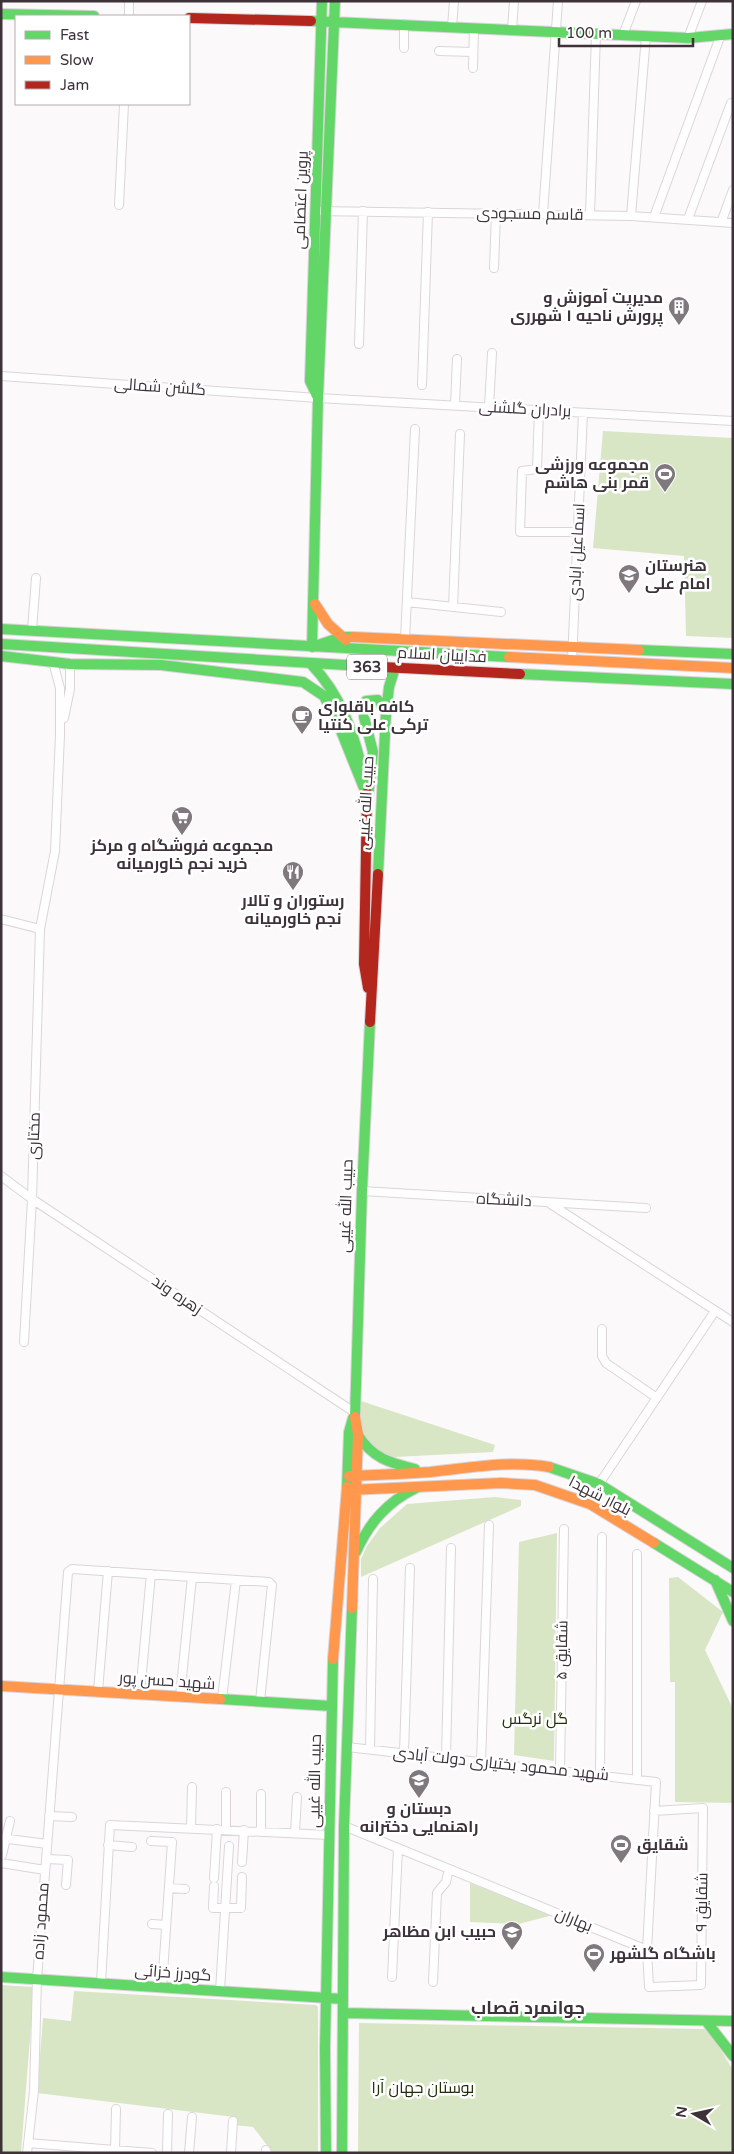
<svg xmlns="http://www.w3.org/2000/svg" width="734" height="2154" font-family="'Varela Round',Cairo,sans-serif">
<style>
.green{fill:#d9e6c5}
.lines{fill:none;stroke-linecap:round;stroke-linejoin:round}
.street-casing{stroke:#dbd5d9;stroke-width:10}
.fast-casing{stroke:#dbd5d9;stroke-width:12}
.slow-casing{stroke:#dbd5d9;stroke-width:12}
.jam-casing{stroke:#dbd5d9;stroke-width:12}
.street{stroke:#fffefe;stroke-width:8}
.fast{stroke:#63d668;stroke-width:10}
.slow{stroke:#ff974d;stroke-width:10}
.jam{stroke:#b3261e;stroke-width:10}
.labels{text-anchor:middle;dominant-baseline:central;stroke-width:5;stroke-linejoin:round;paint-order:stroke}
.shield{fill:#fff;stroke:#767074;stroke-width:1}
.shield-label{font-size:15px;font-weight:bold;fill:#3c3238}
.street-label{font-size:16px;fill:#3c3238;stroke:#fff}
.poi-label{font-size:16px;font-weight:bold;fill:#3c3238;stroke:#fff;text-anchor:start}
.park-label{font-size:16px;fill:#222f09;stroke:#fff}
.neighbourhood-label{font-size:18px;font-weight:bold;fill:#3c3238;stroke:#fff}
</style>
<rect width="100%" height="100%" fill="#fcf9fb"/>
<path class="green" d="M603 431 733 438V638L686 636 684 556 593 548Z
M358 1400 495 1445 493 1452 395 1457C358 1446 361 1435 358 1400Z
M495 1497 521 1500V1506L361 1577V1559L367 1546 380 1528 407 1504Z
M557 1533 554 1761 514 1755 519 1542Z
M678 1577 723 1612 705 1650 733 1709V1803L675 1802V1682H670L669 1578Z
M470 1883 553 1915 519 1924 470 1922Z
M1 1985 34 1987 21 2153H1Z
M74 1991 316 2005 318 2007V2153H273L253 2127 234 2125V2117L37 2093 43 2018 71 2021Z
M359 2023 704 2029 711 2034 733 2070V2153H358Z"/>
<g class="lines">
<g class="street-casing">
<path id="street" d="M129 16V1
M404 24V48
M452 27 454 1
M512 30 514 1
M623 35 636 1
M688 38 702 1
M439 51 473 52
M473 68 474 28
M119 205 124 104
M316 211 631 216 733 223
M543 214 558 1
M590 215 596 33
M631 216 646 36
M654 217 720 37
M688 219 731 103
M722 220 733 190
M494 268 496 213
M359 344 363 211
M1 376 318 398 733 421
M422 385 428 212
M455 405 457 359
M489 407 492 353
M539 410 537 469 522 471 520 532H578
M407 602 501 612
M453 607 460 434
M32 630 36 578
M405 639 415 429
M572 661 583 413
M64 718 70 689V664
M1 919 40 929
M1 1176 32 1199 354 1412
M362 1191 646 1208
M549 1203 733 1322
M602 1329V1356L606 1363 657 1398
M24 1342 32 1199 40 929 55 851 60 735V688L53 662
M599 1484 715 1311
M98 1691 108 1571
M140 1694 151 1574
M180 1697 192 1577
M222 1699 236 1580
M370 1749 373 1579
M404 1753 410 1568
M446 1758 451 1548
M481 1762 489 1525
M560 1771 564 1529
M600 1775 602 1537
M637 1780V1554
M49 1816 72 1817
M344 1826 647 1950 656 1782 347 1747
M191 1828 192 1787
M226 1829V1792
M261 1831V1794
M295 1833 297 1797
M1 1838 47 1844
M151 1841 172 1842 162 1987
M108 1845 132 1847
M2 1855 10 1821
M46 1859 68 1860 66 1885
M242 1862 244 1830
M1 1863 45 1870
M214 1878 217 1829
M214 1886 213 1908H241L242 1877
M169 1888 185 1889
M152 1924 166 1925
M647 1950 649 1987 701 1985 703 1808 654 1811
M392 1977 398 1848
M433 1982 437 1893 446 1882 449 1869
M101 1983 110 1825 329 1835
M220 1991 229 1846
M28 2143 152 2153
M115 2150 116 2109
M266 2150 267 2153
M27 2153 34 2091 37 1979 68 1572 72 1569 269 1582 272 1585 260 1701
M167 2153 168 2114
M189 2153 192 2117
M231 2153 233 2121"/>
</g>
<g class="fast-casing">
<path id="fast" d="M335 1 318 398 312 647 342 637H353
M1 14 94 16
M311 21 688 38 733 34
M317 396 310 381 322 1
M1 629 509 657
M1 644 362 666
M639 650 733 654
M1 656 70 664 161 665 303 682 324 696 339 726 368 798
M311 664C341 695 354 733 363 774
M520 674 733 684
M368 797 373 752 364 717 366 701 378 700 386 713
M378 874 386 713 389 687 395 668
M355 1417 362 1191 370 1022
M358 1435C372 1458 390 1463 415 1469
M549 1467 599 1484 733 1568
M347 1487 349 1432 353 1418
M654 1543 733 1592
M356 1552C369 1523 387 1502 416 1488
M715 1580 733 1621
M220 1699 331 1706
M1 1977 343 1999
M343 2013 733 2021
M706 2021 733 2056
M326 2153 325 2048 333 1659
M342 2153 344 1826 352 1608"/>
</g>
<g class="slow-casing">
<path id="slow" d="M315 604 328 624 346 640
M353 637 639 650
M509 657 733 668
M349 1476C376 1475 403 1474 430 1472 470 1468 509 1460 549 1467
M350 1490 501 1483 535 1485 590 1504 654 1543
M352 1608 358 1434 355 1417
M333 1659 347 1487
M1 1686 220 1699"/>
</g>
<g class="jam-casing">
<path id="jam" d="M189 18 311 21
M362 666 520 674
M367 793 364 964 368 988
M370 1022 378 874"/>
</g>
<use href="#street" class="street"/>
<use href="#fast" class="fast"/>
<use href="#slow" class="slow"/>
<use href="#jam" class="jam"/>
</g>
<defs>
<g id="building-pin" transform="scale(1.125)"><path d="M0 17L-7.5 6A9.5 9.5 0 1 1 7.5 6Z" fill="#7f787c" stroke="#fff"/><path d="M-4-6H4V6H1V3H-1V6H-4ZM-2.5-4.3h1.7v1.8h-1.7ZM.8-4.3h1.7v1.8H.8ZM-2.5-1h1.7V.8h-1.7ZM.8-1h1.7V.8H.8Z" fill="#fff"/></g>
<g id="stadium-pin" transform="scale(1.125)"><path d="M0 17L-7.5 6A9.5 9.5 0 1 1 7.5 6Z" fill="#7f787c" stroke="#fff"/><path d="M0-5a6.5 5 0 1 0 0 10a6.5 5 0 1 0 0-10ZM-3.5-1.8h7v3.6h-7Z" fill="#fff"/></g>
<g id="school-pin" transform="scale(1.125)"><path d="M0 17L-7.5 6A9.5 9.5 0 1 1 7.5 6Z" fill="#7f787c" stroke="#fff"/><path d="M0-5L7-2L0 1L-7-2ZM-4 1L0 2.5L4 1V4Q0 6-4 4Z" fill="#fff"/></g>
<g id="cafe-pin" transform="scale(1.125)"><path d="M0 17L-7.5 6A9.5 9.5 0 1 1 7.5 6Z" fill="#7f787c" stroke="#fff"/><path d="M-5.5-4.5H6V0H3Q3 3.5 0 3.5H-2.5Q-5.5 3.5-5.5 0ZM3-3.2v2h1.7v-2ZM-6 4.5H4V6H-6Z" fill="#fff"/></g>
<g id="supermarket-pin" transform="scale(1.125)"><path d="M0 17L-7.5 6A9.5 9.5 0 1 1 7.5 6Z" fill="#7f787c" stroke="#fff"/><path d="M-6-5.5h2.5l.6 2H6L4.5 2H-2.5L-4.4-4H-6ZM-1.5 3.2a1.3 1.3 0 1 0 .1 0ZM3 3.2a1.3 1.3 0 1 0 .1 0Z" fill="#fff"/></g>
<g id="restaurant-pin" transform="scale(1.125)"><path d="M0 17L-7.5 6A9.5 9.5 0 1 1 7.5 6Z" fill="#7f787c" stroke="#fff"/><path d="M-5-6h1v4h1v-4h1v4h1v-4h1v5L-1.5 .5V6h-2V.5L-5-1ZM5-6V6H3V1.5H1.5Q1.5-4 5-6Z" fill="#fff"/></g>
</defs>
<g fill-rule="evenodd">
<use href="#building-pin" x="679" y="307"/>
<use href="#stadium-pin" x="665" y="474"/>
<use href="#school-pin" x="629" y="575"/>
<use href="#cafe-pin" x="302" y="716"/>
<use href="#supermarket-pin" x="182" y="817"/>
<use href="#restaurant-pin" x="293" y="872"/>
<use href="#school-pin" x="419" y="1780"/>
<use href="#stadium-pin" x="621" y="1845"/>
<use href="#school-pin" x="512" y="1932"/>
<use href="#stadium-pin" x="594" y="1954"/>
</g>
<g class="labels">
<rect class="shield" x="347" y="654.5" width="40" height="25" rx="4"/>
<g class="shield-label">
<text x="367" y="667">363</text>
</g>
<g class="street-label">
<text transform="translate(301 200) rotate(-88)">پروین اعتصامی</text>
<text transform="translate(530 214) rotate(1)">قاسم مسجودی</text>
<text transform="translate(160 387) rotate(4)">گلشن شمالی</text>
<text transform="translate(525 409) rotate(3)">برادران گلشنی</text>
<text transform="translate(577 552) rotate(-87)">اسماعیل ابادی</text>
<text transform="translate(442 655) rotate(3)">فداییان اسلام</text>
<text transform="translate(366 803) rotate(-87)">حبیب الله غیبی</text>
<text transform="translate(34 1136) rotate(-88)">مختاری</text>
<text transform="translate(504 1200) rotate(3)">دانشگاه</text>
<text transform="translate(346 1206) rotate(-88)">حبیب الله غیبی</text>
<text transform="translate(177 1295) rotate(34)">زهره وند</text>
<text transform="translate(600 1496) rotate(27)">بلوار شهدا</text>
<text transform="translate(562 1650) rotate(-89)">شقایق ۵</text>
<text transform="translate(167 1681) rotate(4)">شهید حسن پور</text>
<text transform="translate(501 1764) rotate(6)">شهید محمود بختیاری دولت آبادی</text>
<text transform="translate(315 1781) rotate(-89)">حبیب الله غیبی</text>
<text transform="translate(702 1902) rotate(-89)">شقایق ۹</text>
<text transform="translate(574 1920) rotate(22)">بهاران</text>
<text transform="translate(41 1921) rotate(-86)">محمود زاده</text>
<text transform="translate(173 1973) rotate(4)">گودرز خزائی</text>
</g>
<g class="poi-label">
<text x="663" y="298" text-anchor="end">مدیریت آموزش و<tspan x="663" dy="18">پرورش ناحیه ۱ شهرری</tspan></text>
<text x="649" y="465" text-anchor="end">مجموعه ورزشی<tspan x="649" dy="18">قمر بنی هاشم</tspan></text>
<text x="645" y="566">هنرستان<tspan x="645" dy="18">امام علی</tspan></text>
<text x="318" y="707">کافه باقلوای<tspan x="318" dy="18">ترکی علی کنتیا</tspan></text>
<text x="182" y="846" text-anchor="middle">مجموعه فروشگاه و مرکز<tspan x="182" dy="18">خرید نجم خاورمیانه</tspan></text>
<text x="293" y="901" text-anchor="middle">رستوران و تالار<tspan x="293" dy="18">نجم خاورمیانه</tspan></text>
<text x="419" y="1809" text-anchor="middle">دبستان و<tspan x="419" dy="18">راهنمایی دخترانه</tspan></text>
<text x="637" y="1845">شقایق</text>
<text x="496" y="1932" text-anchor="end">حبیب ابن مظاهر</text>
<text x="610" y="1954">باشگاه گلشهر</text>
</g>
<g class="park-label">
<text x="535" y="1719">گل نرگس</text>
<text x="423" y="2088">بوستان جهان آرا</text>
</g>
<g class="neighbourhood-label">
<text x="528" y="2008">جوانمرد قصاب</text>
</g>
</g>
<rect width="734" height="2154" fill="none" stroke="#3c3238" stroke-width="5"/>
<rect x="15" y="15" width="175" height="90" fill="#ffffff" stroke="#b1adaf"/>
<rect x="25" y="31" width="25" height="8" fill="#63d668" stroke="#b1adaf"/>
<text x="60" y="40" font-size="15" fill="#3c3238">Fast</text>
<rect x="25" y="56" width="25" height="8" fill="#ff974d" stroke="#b1adaf"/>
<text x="60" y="65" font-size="15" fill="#3c3238">Slow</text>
<rect x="25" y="81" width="25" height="8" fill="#b3261e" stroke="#b1adaf"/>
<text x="60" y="90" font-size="15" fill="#3c3238">Jam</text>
<g transform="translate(694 2114) rotate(279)" stroke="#ffffff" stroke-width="4" paint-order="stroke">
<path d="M0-4L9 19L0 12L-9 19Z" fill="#3c3238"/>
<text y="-8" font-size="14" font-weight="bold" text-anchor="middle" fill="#3c3238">N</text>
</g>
<path d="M559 38v8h134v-8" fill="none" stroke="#3c3238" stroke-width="2.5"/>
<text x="566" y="38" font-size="15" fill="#3c3238" stroke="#ffffff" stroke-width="4" paint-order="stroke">100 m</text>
</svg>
